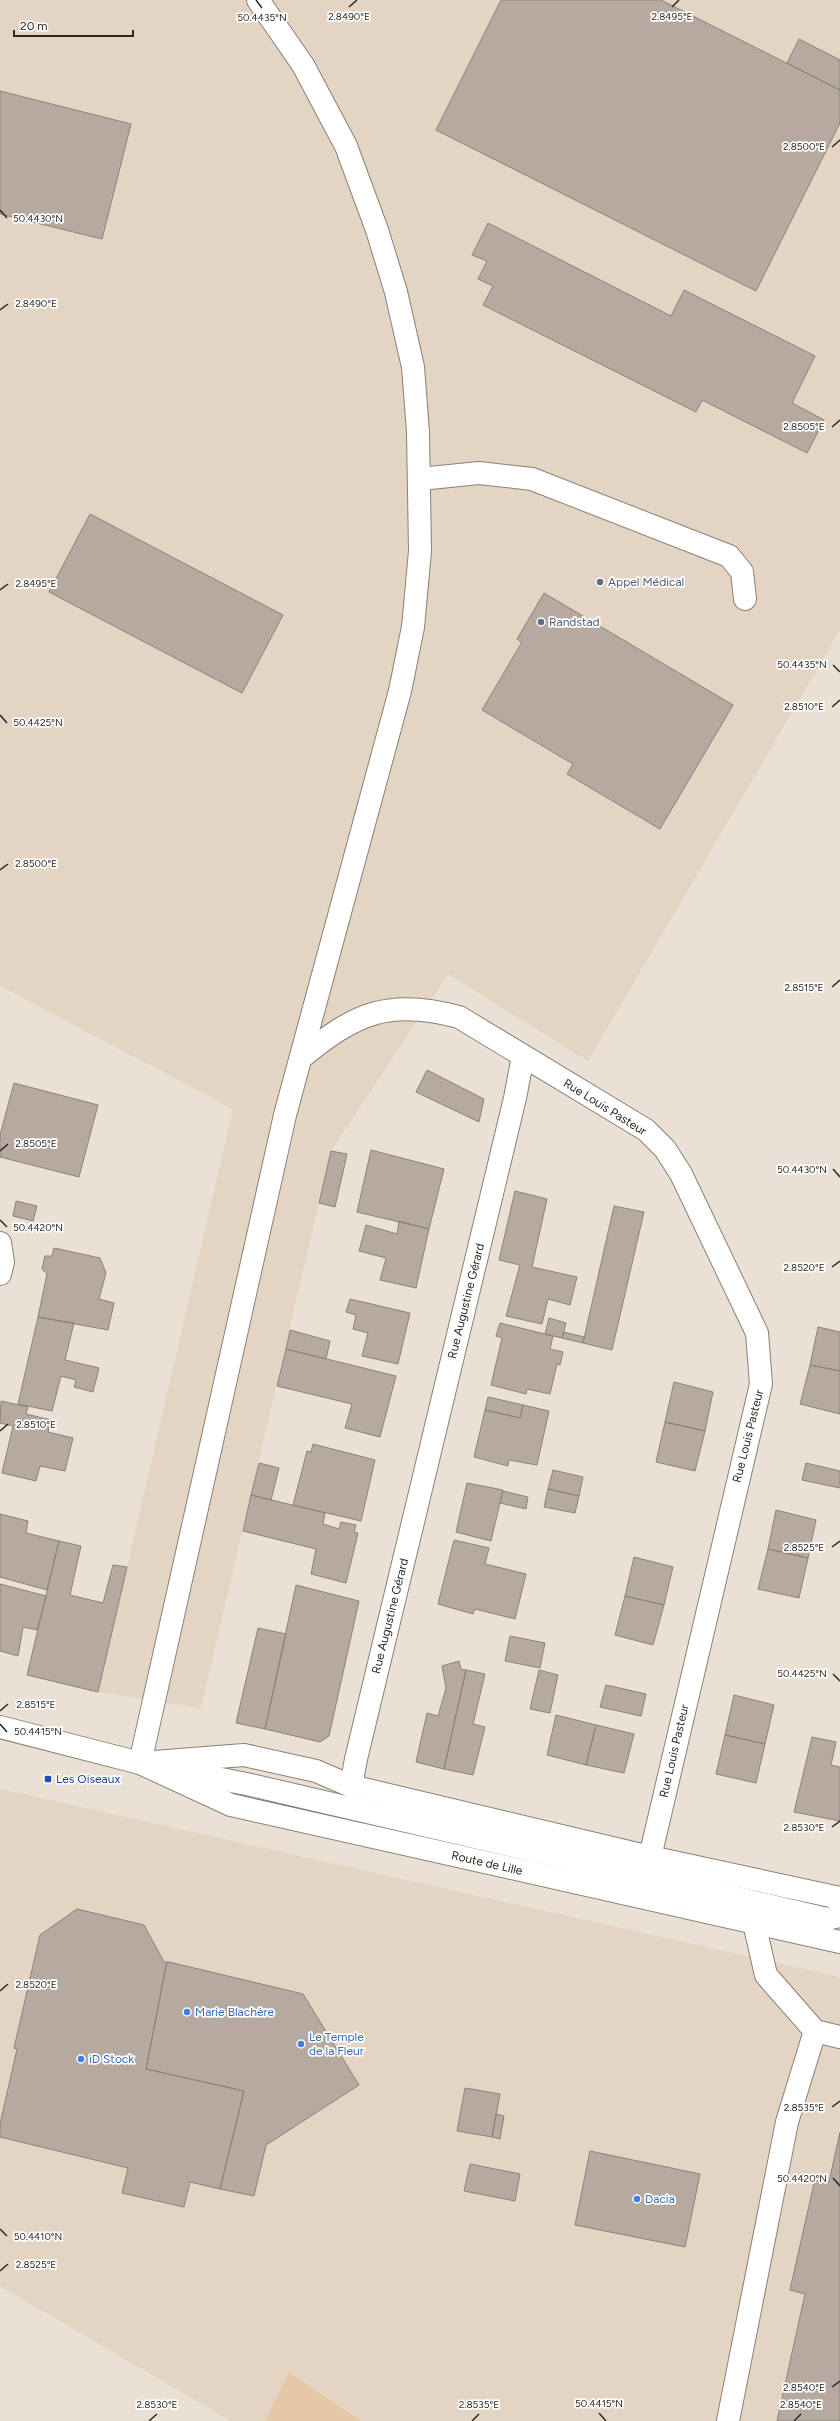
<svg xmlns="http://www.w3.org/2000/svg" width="840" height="2421" font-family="Figtree,sans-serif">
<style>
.built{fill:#e4d4c3}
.green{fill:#e4c8a8}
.building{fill:#b6aaa0;stroke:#8d8278}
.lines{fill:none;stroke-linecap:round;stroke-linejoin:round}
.service-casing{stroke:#898075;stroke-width:24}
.minor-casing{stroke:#898075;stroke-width:24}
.tertiary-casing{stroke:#898075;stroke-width:24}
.primary-casing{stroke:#898075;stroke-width:24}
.service{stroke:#fff;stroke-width:22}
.minor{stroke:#fff;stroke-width:22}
.tertiary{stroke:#fff;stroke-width:22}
.primary{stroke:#fff;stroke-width:22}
.ticks{fill:none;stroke:#2c2823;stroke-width:1.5}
.service-dot{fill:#5c6f8a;stroke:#fff;stroke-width:1.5}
.transit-dot{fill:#1a4fb4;stroke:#fff;stroke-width:1.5}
.shop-dot{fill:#3f7fe0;stroke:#fff;stroke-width:1.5}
.labels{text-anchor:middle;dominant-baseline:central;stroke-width:3.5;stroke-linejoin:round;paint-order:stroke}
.service-label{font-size:12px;fill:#4e5e75;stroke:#fff;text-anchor:start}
.street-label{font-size:12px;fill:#2c2823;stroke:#fff}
.transit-label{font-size:12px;fill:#164399;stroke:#fff;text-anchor:start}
.shop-label{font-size:12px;fill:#366cbe;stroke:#fff;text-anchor:start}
.ticks-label{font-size:10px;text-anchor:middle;fill:#2c2823;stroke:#fff;stroke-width:3.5;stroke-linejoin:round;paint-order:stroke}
</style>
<rect width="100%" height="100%" fill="#ebe0d4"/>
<path class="built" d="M0 0H840V630L588 1061 448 974 331 1151 201 1708 98 1692 233 1109 0 986Z
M0 1789 840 1977V2421H361L289 2373 265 2421H231L0 2286Z"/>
<path class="green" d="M289 2372 361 2421H265Z"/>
<path class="building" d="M501 0H661L840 90V123L756 291 436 130Z
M799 39 840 60V90L787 63Z
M0 91 131 124 102 239 0 214Z
M488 223 671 316 684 290 815 356 792 403 824 420 807 453 702 400 696 412 483 305 493 286 478 279 487 261 472 255Z
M90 514 283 615 242 693 49 592Z
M544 593 733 705 660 829 567 774 573 764 482 710 522 642 517 639Z
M427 1070 484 1099 479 1122 416 1092Z
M14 1083 98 1105 79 1177 0 1157V1135Z
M371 1150 444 1169 429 1229 357 1212Z
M331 1151 347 1154 335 1207 319 1203Z
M515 1191 547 1199 532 1267 577 1277 570 1305 548 1299 542 1324 506 1316 520 1265 499 1260Z
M16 1201 37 1206 33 1221 13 1216Z
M614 1206 644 1212 612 1350 583 1343Z
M399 1221 429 1229 416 1288 380 1280 386 1258 359 1251 366 1225 397 1234Z
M54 1248 100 1258 106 1273 99 1299 114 1303 108 1330 38 1317 47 1274 42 1269 45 1256H52Z
M350 1299 410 1313 398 1364 362 1356 368 1333 353 1329 356 1315 346 1312Z
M38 1317 74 1323 65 1360 99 1368 93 1392 74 1387 76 1380 61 1376 52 1411 18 1404Z
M549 1318 566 1323 562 1338 545 1334Z
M500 1323 553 1336 550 1349 563 1352 560 1365 557 1364 550 1394 527 1389 526 1394 491 1385 502 1338 496 1336Z
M818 1327 840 1332V1371L810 1365Z
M290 1330 330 1341 326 1359 286 1349Z
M564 1332 584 1337 583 1343 562 1338Z
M286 1349 396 1376 380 1437 345 1428 352 1404 277 1386Z
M810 1365 840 1371V1414L800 1404Z
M674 1382 713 1392 705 1431 665 1422Z
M488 1397 523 1405 520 1418 485 1410Z
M1 1401 28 1407 26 1414 51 1420 48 1432 73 1438 65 1471 40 1466 36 1481 2 1473 13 1426 0 1423Z
M523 1405 549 1411 537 1465 509 1460 508 1466 474 1457 485 1410 520 1418Z
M665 1422 705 1431 695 1471 656 1462Z
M313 1444 375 1460 361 1521 293 1505 307 1451 311 1452Z
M259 1463 279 1468 271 1500 251 1495Z
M806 1463 840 1471V1488L802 1480Z
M553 1470 583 1477 579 1496 548 1489Z
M467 1483 503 1490 491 1541 456 1532Z
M548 1489 579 1496 575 1513 544 1507Z
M503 1491 528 1497 526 1509 500 1503Z
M251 1495 325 1513 323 1524 339 1529 341 1522 356 1525 354 1532 358 1533 346 1583 311 1574 316 1549 243 1531Z
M776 1510 816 1520 808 1558 768 1549Z
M0 1514 28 1521 26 1533 59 1541 47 1590 0 1577Z
M454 1540 489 1548 485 1564 526 1574 515 1619 475 1609 473 1614 438 1604Z
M59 1541 81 1546 70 1595 103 1603 113 1565 127 1567 98 1692 27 1675Z
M768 1549 808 1558 799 1598 758 1589Z
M634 1557 673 1567 664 1605 625 1596Z
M0 1584 46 1596 37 1630 23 1627 18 1656 0 1651Z
M296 1585 359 1601 329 1736 320 1742 265 1729Z
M625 1596 664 1605 653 1645 615 1635Z
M258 1628 286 1634 265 1729 236 1723Z
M510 1636 545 1643 540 1668 505 1661Z
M459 1661 461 1669 466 1670 444 1769 416 1762 427 1713 438 1716 446 1688 442 1666Z
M466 1670 485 1674 473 1724 485 1727 473 1775 444 1769Z
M539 1670 558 1675 550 1713 530 1709Z
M606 1685 646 1694 641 1716 600 1707Z
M734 1695 774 1705 765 1744 725 1735Z
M556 1715 596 1725 586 1765 547 1755Z
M596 1725 634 1734 624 1773 586 1765Z
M725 1735 765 1744 756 1783 716 1774Z
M812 1737 836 1742 831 1765 840 1767V1821L794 1812Z
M77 1909 144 1925 164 1962H169L166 1966 146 2069 244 2091 220 2189 190 2182 184 2207 122 2193 128 2168 0 2137V2124L17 2049 14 2048 40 1935Z
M169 1962 303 1994 359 2085 266 2145 254 2196 220 2189 244 2091 146 2069 166 1966Z
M465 2088 500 2094 492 2137 457 2131Z
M496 2114 504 2116 500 2139 492 2137Z
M840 2132V2421H777L805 2294 790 2290 815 2179 829 2182Z
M590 2151 700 2174 685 2247 575 2225Z
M470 2164 520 2174 515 2201 464 2191Z"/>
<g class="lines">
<g class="service-casing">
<path id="service" d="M420 479 479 473 532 479 729 556 742 572 745 599
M157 1766 251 1785 827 1919 840 1916
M754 1923 766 1975 815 2031 840 2037
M728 2421 787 2122 815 2031"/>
</g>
<g class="minor-casing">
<path id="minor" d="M302 1057C356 1013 389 998 459 1017L646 1130 665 1149 681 1174 757 1333 761 1384 650 1857
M0 1243 3 1262 0 1274
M351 1786 356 1759 515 1098 523 1056"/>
</g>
<g class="tertiary-casing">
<path id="tertiary" d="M140 1763 285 1115 400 691 413 627 420 551 418 432 413 367 396 292 377 230 346 146 303 65 258 0"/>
</g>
<g class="primary-casing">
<path id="primary" d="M0 1727 140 1763 231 1805 840 1942
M141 1763 244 1755 316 1771 351 1786 650 1857 840 1898"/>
</g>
<use href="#service" class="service"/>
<use href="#minor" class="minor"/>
<use href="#tertiary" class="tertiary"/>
<use href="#primary" class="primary"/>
</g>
<path class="ticks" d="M256 0 262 8M349 7 357 0M672 7 679 0M832 147 840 140M0 210 7 218M0 310 8 304M832 427 840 420M0 590 8 584M833 665 840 672M832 707 840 700M0 715 7 723M0 870 8 864M832 987 840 980M0 1151 8 1144M833 1169 840 1177M0 1220 7 1227M832 1267 840 1261M0 1431 8 1424M832 1547 840 1541M833 1674 840 1681M0 1711 8 1704M0 1724 7 1732M832 1827 840 1821M0 1991 8 1984M832 2107 840 2101M833 2178 840 2186M0 2229 7 2236M0 2271 8 2264M832 2387 840 2381M599 2413 606 2421M149 2421 157 2414M472 2421 479 2414M794 2421 801 2414"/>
<g class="service-dot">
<circle cx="600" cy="582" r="4"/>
<circle cx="541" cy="622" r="4"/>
</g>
<rect class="transit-dot" x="44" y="1775" width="8" height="8" rx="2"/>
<g class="shop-dot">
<circle cx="187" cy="2012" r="4"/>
<circle cx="301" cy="2044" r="4"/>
<circle cx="81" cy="2059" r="4"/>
<circle cx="637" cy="2199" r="4"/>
</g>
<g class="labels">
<g class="service-label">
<text x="608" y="582">Appel Médical</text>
<text x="549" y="622">Randstad</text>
</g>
<g class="street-label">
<text transform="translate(605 1107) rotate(32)">Rue Louis Pasteur</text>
<text transform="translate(466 1301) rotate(-76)">Rue Augustine Gérard</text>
<text transform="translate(748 1436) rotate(-76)">Rue Louis Pasteur</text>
<text transform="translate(390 1616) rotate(-76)">Rue Augustine Gérard</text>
<text transform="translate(674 1751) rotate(-77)">Rue Louis Pasteur</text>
<text transform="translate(487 1863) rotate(13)">Route de Lille</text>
</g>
<g class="transit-label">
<text x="56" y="1779">Les Oiseaux</text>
</g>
<g class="shop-label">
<text x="195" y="2012">Marie Blachère</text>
<text x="309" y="2037">Le Temple<tspan x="309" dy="14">de la Fleur</tspan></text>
<text x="89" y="2059">iD Stock</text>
<text x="645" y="2199">Dacia</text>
</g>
</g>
<g class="ticks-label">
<text x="349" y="20">2.8490°E</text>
<text x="672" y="20">2.8495°E</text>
<text x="262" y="21">50.4435°N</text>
<text x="804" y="150">2.8500°E</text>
<text x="38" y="222">50.4430°N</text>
<text x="36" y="307">2.8490°E</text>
<text x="804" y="430">2.8505°E</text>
<text x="36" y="587">2.8495°E</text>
<text x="802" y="668">50.4435°N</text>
<text x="804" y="710">2.8510°E</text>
<text x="38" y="726">50.4425°N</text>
<text x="36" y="867">2.8500°E</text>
<text x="804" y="991">2.8515°E</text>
<text x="36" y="1147">2.8505°E</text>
<text x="802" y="1173">50.4430°N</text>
<text x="38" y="1231">50.4420°N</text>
<text x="804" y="1271">2.8520°E</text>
<text x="36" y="1428">2.8510°E</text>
<text x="804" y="1551">2.8525°E</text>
<text x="802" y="1677">50.4425°N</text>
<text x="36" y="1708">2.8515°E</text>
<text x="38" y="1735">50.4415°N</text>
<text x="804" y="1831">2.8530°E</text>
<text x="36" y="1988">2.8520°E</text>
<text x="804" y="2111">2.8535°E</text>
<text x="802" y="2182">50.4420°N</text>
<text x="38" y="2240">50.4410°N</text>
<text x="36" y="2268">2.8525°E</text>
<text x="804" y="2391">2.8540°E</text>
<text x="599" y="2407">50.4415°N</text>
<text x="157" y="2408">2.8530°E</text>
<text x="479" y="2408">2.8535°E</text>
<text x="801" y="2408">2.8540°E</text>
</g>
<path d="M14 30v6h119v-6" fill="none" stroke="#2c2823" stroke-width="2"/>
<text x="20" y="30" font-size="12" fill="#2c2823" stroke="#ffffff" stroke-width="3" paint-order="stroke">20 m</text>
</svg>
